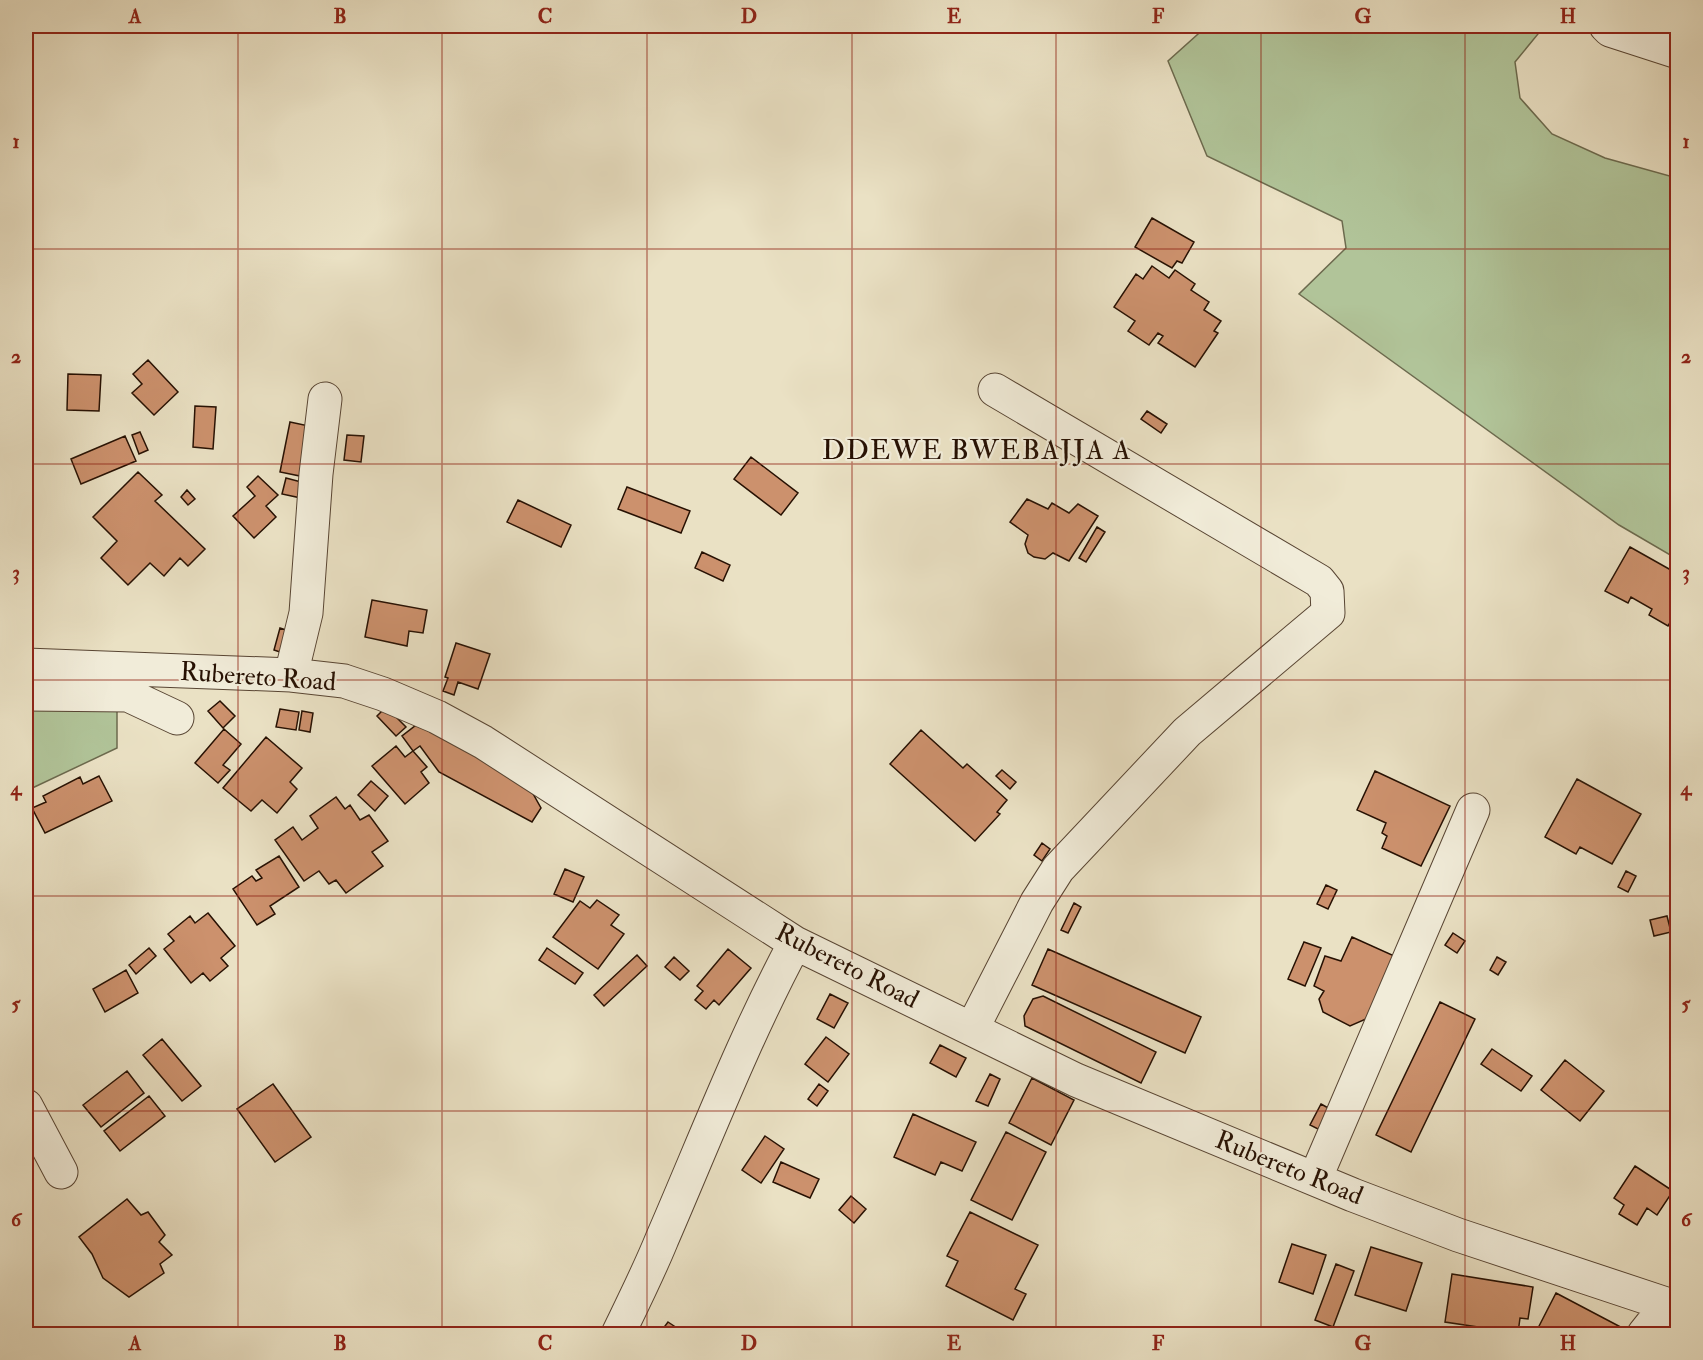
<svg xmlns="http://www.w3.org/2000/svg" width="1703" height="1360" font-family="'IM FELL Double Pica',serif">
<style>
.green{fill:#b1c499;stroke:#6c6a4e;stroke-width:1.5}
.building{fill:#cc916d;stroke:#271103;stroke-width:1.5}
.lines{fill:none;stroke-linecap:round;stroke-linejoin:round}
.minor-casing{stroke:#584533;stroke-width:35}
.minor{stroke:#f1ecd9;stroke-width:33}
.grid{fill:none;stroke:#8f2418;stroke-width:1.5;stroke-opacity:0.55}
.labels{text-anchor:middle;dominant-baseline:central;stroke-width:4.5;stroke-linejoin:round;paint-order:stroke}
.street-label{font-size:26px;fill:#271103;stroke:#f1ecd9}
.quarter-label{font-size:28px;letter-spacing:1.5px;fill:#271103;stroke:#f1ecd9}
.neatline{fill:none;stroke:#8f2418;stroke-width:2}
.grid-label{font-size:20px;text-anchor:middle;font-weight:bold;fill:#8f2418}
</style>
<rect width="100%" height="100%" fill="#eae1c4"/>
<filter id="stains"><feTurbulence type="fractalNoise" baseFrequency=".00333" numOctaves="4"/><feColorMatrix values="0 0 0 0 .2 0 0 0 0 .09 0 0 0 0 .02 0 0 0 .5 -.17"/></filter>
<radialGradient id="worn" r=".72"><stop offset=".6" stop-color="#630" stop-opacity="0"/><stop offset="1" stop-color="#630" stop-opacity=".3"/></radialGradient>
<path class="green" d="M1207 26H1527L1538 34 1515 62 1520 98 1552 134 1605 158 1677 178V559L1619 525 1299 294 1346 248 1342 221 1207 156 1168 61Z
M26 705 117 708V748L26 791Z"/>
<path class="building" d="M1152 218 1194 242 1182 263 1177 261 1172 268 1135 247Z
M1152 266 1169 278 1175 270 1195 284 1191 290 1209 302 1204 310 1221 321 1214 331 1218 333 1195 367 1158 343 1163 336 1158 333 1149 345 1128 331 1135 321 1114 307 1136 274 1143 279Z
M148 360 178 392 154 415 132 393 142 384 133 374Z
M68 374 101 375 99 411 67 410Z
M195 406 216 407 213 449 193 447Z
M1147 411 1167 424 1161 433 1141 419Z
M290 422 309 426 300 476 280 472Z
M140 432 148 450 139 454 132 435Z
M347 435 364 436 361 462 344 460Z
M125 436 136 461 81 484 71 459Z
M751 457 798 493 781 515 734 479Z
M138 472 162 495 155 501 205 549 188 566 180 558 164 576 150 563 128 585 101 558 117 541 93 517Z
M258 476 278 495 266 506 276 517 254 538 233 516 255 496 247 487Z
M286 478 305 483 301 498 282 494Z
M627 487 690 511 681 533 618 509Z
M187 490 195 499 188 505 181 497Z
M1027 499 1048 509 1052 503 1069 513 1078 504 1098 516 1069 561 1053 553 1045 559 1034 557 1028 553 1025 544 1028 535 1010 522Z
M518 500 571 525 561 547 507 522Z
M1097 527 1105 532 1086 562 1079 558Z
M1630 547 1678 574V609L1668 626 1649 615 1652 609 1631 597 1628 603 1605 591Z
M702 552 730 565 723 581 695 568Z
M372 600 427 610 423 633 409 631 407 646 365 637Z
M280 628 292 632 286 654 274 650Z
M456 643 490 654 478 689 458 682 454 695 443 691 448 678 445 677Z
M220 701 235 716 223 728 208 711Z
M386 707 406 727 396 736 377 716Z
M280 709 299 712 296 730 276 727Z
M302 711 313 713 310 732 299 730Z
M424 719 532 792 541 808 532 822 439 772 420 746 413 751 402 736Z
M224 729 241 744 223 765 230 770 218 783 195 763Z
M921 730 963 768 967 764 1007 800 997 812 1000 814 975 841 890 764Z
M266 737 302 768 290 782 297 789 277 813 262 800 251 811 223 788Z
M396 746 405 757 413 751 427 767 421 772 429 783 405 804 372 766Z
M1002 770 1016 782 1010 789 996 776Z
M1375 771 1450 806 1421 866 1382 848 1387 836 1382 833 1386 823 1357 810Z
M99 776 112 801 45 833 32 808 46 802 43 796 80 777 83 784Z
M1577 779 1641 814 1612 864 1580 847 1576 854 1545 837Z
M371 781 388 796 375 811 358 795Z
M336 797 345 809 350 805 360 820 369 815 388 841 372 852 383 866 346 893 336 880 329 884 319 871 304 881 275 840 293 827 302 840 318 828 310 816Z
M1042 843 1050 849 1042 861 1034 855Z
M279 856 299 887 270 906 275 914 257 925 233 889 252 876 256 881 262 878 256 870Z
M565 869 584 877 573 902 554 894Z
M1626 871 1636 876 1628 892 1618 887Z
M1326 885 1337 890 1328 909 1317 904Z
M597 900 619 915 611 925 624 934 598 969 553 937 580 901 590 908Z
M1074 903 1081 907 1068 933 1061 930Z
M208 913 235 946 221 958 228 966 210 981 203 973 191 983 164 949 174 941 168 934 190 916 195 923Z
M1667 916 1671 932 1654 936 1650 920Z
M1453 933 1465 941 1457 953 1445 945Z
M1352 937 1401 959 1366 1019 1350 1026 1323 1012 1319 999 1324 991 1314 986 1325 956 1341 961Z
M1304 942 1321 948 1305 986 1288 979Z
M149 948 156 956 136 974 129 965Z
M547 948 583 973 575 984 539 960Z
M728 949 751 968 719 1005 714 1000 706 1009 695 1000 703 991 697 986Z
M1048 949 1201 1017 1185 1053 1032 985Z
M637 955 647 966 604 1006 594 995Z
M674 957 689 971 680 980 665 967Z
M1497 957 1506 962 1498 975 1490 970Z
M126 970 138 993 105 1012 93 989Z
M830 994 848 1003 834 1028 817 1019Z
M1043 996 1156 1052 1141 1083 1025 1026 1024 1016 1033 999Z
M1440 1002 1475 1019 1411 1152 1376 1135Z
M826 1037 849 1054 828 1082 805 1064Z
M162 1039 201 1086 182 1101 143 1055Z
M940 1045 966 1058 956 1077 930 1063Z
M1492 1049 1532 1076 1521 1091 1481 1064Z
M1565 1060 1604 1091 1580 1121 1541 1090Z
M127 1071 144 1093 101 1127 83 1105Z
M990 1074 1000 1079 988 1106 976 1101Z
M1032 1078 1074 1100 1051 1145 1009 1123Z
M273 1084 311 1137 275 1162 237 1109Z
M819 1084 828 1091 817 1106 808 1099Z
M149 1096 165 1116 120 1151 104 1131Z
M1321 1104 1332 1110 1322 1131 1310 1125Z
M913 1114 976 1142 962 1171 941 1162 935 1175 894 1157Z
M1006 1132 1046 1152 1012 1220 971 1200Z
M765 1136 784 1149 761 1183 742 1170Z
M781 1162 819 1179 810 1198 773 1182Z
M1635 1166 1673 1191 1657 1215 1647 1208 1637 1225 1619 1214 1624 1205 1614 1198Z
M851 1196 866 1209 854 1223 839 1210Z
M127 1199 141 1215 148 1212 165 1235 159 1242 172 1255 160 1264 164 1273 129 1297 103 1278 92 1254 79 1237Z
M970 1212 1038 1245 1015 1289 1026 1294 1013 1320 946 1286 958 1261 947 1256Z
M1292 1244 1326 1255 1313 1294 1279 1282Z
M1371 1247 1422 1263 1406 1311 1355 1295Z
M1336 1264 1354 1271 1333 1327 1315 1320Z
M1452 1274 1533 1287 1528 1319 1520 1318 1518 1333 1445 1322Z
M1556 1293 1632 1333 1631 1334H1542L1536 1332Z
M668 1322 686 1334H659Z"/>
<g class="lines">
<g class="minor-casing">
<path id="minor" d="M1606 26 1610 30 1678 52
M26 665 291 675 344 681 383 694 437 717 483 742 795 943 1076 1080 1353 1195 1458 1235 1678 1308
M291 675 306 613 316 474 325 399
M26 694 128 695 177 718
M972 1029 1037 902 1058 869 1187 732 1328 613 1327 591 1319 581 995 390
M26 1106 61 1172
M1315 1179 1473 810
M618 1334C633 1303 649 1271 662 1239 705 1140 744 1038 795 943
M1644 1334 1668 1304"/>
</g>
<use href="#minor" class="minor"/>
</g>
<path class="grid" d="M238 26V1334M442 26V1334M647 26V1334M852 26V1334M1056 26V1334M1261 26V1334M1465 26V1334M26 249H1678M26 464H1678M26 680H1678M26 896H1678M26 1111H1678"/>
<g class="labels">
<g class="street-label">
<text transform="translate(258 677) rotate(4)">Rubereto Road</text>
<text transform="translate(847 966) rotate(27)">Rubereto Road</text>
<text transform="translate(1289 1168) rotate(22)">Rubereto Road</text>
</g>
<g class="quarter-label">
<text x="977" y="450">DDEWE BWEBAJJA A</text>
</g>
</g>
<rect width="1703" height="1360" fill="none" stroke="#eae1c4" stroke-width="66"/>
<rect x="33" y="33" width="1637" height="1294" class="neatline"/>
<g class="grid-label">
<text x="135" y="23">A</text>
<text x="340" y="23">B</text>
<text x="545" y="23">C</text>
<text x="749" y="23">D</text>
<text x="954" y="23">E</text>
<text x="1158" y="23">F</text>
<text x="1363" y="23">G</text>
<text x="1568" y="23">H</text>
<text x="16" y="148">1</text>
<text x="1686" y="148">1</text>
<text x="16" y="363">2</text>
<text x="1686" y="363">2</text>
<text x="16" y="579">3</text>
<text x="1686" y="579">3</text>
<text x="16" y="795">4</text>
<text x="1686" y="795">4</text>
<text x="16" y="1010">5</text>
<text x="1686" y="1010">5</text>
<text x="16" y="1226">6</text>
<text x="1686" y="1226">6</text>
<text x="135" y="1350">A</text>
<text x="340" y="1350">B</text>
<text x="545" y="1350">C</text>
<text x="749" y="1350">D</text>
<text x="954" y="1350">E</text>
<text x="1158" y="1350">F</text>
<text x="1363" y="1350">G</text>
<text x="1568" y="1350">H</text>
</g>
<rect width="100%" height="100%" filter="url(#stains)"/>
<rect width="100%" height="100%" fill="url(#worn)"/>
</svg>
